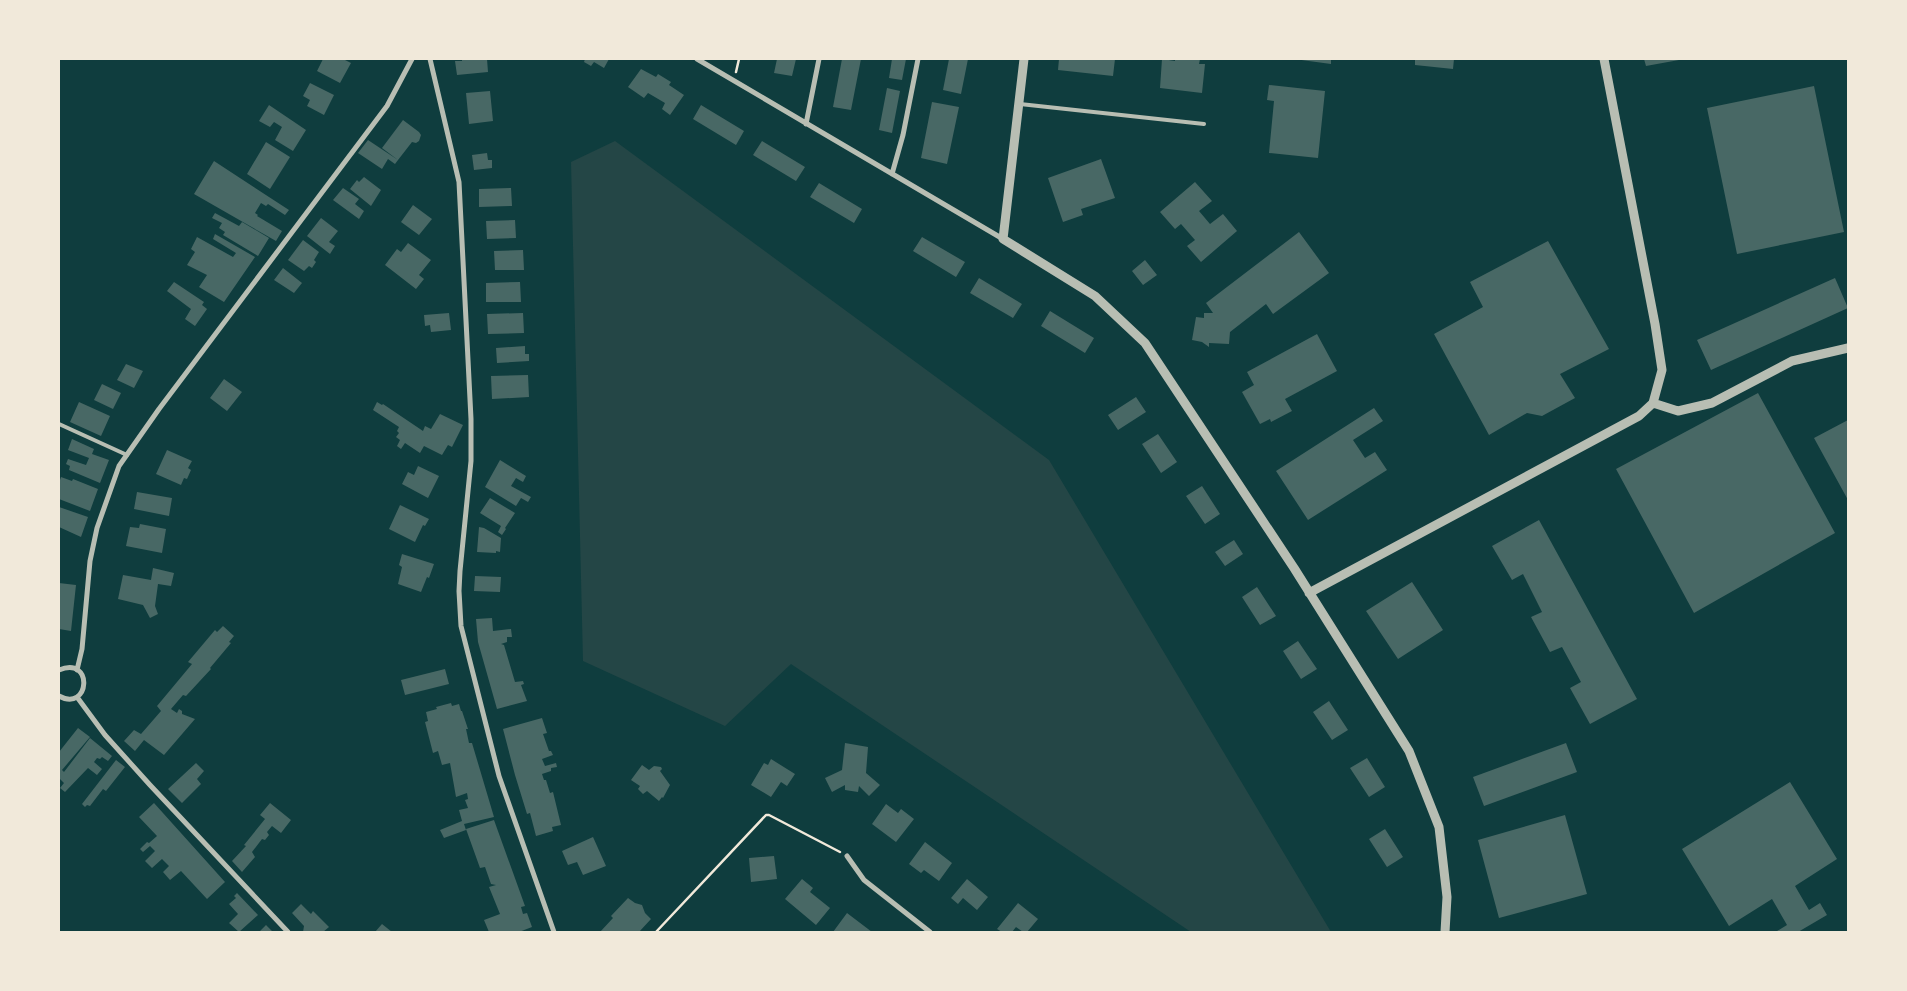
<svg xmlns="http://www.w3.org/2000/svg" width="1907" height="991" font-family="'Playfair Display',serif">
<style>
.green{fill:#244646}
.building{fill:#486865}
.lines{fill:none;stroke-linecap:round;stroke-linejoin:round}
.path{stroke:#f1e9da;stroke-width:2.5}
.service{stroke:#b8beb3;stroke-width:4}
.minor{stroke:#b8beb3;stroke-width:5}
.tertiary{stroke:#b8beb3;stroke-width:9}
</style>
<rect width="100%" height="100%" fill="#0f3d3e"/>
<path class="green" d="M615 141 1049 460 1331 932H1191L791 664 725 726 583 661 571 162Z"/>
<path class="building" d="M323 59H343L351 63 340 83 317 71Z
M462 59H487L488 72 457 75 455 61H462Z
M585 59H609L604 68 594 62 591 66 584 62Z
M777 59H796L792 76 774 73Z
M842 59H861L851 110 833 107Z
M892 59H906L902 80 889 78Z
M949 59H968L961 94 943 90Z
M1059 59H1115L1113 76 1058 70Z
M1162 59 1175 61V59H1200L1199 64H1205L1202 93 1160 88Z
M1294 59H1331V64Z
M1415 59H1454L1453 69 1415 65Z
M1644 59H1679V60L1646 66Z
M641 69 656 77 658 74 671 82 669 85 684 95 670 115 662 109 665 103 648 93 644 98 628 87Z
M310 83 334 95 324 115 307 106 310 100 303 96Z
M1269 85 1325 91 1318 158 1269 153 1274 101 1267 100Z
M1814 86 1844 232 1737 254 1707 108Z
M887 88 900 91 892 133 879 130Z
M490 91 493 121 469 124 466 93Z
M932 102 959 107 947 164 921 158Z
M269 105 306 130 293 151 275 140 282 127 274 122 270 127 259 121Z
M701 105 744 131 736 145 693 119Z
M403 120 419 132 421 135 419 141 416 143 412 142 398 160 382 148Z
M368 140 398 160 395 164 388 159 382 169 358 153Z
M762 141 805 167 796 181 753 155Z
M266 142 290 157 270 189 247 174Z
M487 153 488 160H492V168L474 170 472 155Z
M1101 159 1115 198 1081 209 1083 215 1063 222 1048 178Z
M214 161 289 210 285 215 268 204 266 206 261 203 255 213 258 215 257 216 282 231 276 241 194 194Z
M364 177 381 190 371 206 350 189 357 180 359 182Z
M1195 182 1212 201 1199 211 1210 224 1223 214 1237 231 1201 262 1187 246 1195 240 1181 224 1175 229 1160 212Z
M819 183 862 209 854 223 810 197Z
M343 188 359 199 355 204 364 211 359 219 333 200Z
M511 188 512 206 479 207V189Z
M413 205 432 219 419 235 401 222Z
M215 213 239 226 242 222 269 238 258 256 223 235 225 232 219 228 222 223 212 218Z
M321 218 338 231 329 242 335 246 330 254 307 236Z
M515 220 516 238 487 239 486 221Z
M1299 232 1329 273 1273 314 1266 304 1230 332 1229 344 1209 343V347L1202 342 1192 340 1196 317 1204 318V313H1213L1206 303Z
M215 234 255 257 224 302 199 287 207 275 187 265 195 252 191 249 197 237 233 257 236 253 213 239Z
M922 237 965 262 956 277 913 251Z
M303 240 319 252 314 260 316 262 312 268 309 266 304 271 288 260Z
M1548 241 1609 349 1560 374 1575 398 1542 416 1527 413 1489 435 1434 334 1483 307 1470 282Z
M408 243 431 260 419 275 424 279 416 289 385 265 397 249 401 252Z
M523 250 524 270H495L494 251Z
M1145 260 1157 275 1143 285 1132 271Z
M283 268 302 283 294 293 274 280Z
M979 278 1022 304 1013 318 970 293Z
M1835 278 1848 308 1711 370 1697 340Z
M174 282 204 302 202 305 207 309 195 326 185 319 191 309 167 291Z
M520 282 521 302H486V283Z
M1050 311 1094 338 1085 353 1041 326Z
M449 313 451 330 431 332 430 325 425 326 424 315Z
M523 313 524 333 488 334 487 314Z
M1317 334 1337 371 1285 399 1292 411 1271 422 1270 419 1260 424 1242 392 1254 385 1247 372Z
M525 346V354H529V361L497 363 496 348Z
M126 364 143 371 134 388 117 380Z
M528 375 529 397 492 399 491 376Z
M224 379 242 392 227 411 210 398Z
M102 384 121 393 113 409 94 400Z
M1758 393 1835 533 1694 613 1616 469Z
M1136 397 1146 412 1118 430 1108 415Z
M79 402 110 416 101 436 70 422Z
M377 402 382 405 383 404 423 431 425 426 431 429 440 414 463 425 452 447 448 445 442 455 424 446 420 453 405 443 401 449 397 446 400 440 396 437 399 433 397 431 399 427 373 410Z
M1374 408 1383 421 1353 440 1365 458 1375 452 1387 470 1308 520 1276 471Z
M1848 420V500L1814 438Z
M1158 434 1177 462 1161 473 1142 444Z
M72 439 94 449 92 454 109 460 100 483 69 470 70 466 66 464 68 459 86 465 89 458 68 450Z
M167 450 192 461 188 468 191 470 187 479 184 478 181 485 156 474Z
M500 460 526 476 523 482 516 478 511 486 531 497 528 502 521 498 516 506 485 487Z
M418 466 439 476 428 498 402 484 408 472 414 475Z
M61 477 72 481 73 479 98 489 90 511 59 499V483Z
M1202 486 1220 514 1205 524 1186 496Z
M137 492 172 498 169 516 134 509Z
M490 498 515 513 505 528 506 529 502 535 498 532 501 526 480 513Z
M400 505 429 519 425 526 423 525 415 542 389 529Z
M59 507 88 517 81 537 59 527Z
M1539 520 1637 699 1590 724 1570 688 1581 682 1562 647 1550 652 1531 617 1542 612 1523 574 1512 580 1492 546Z
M140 524 166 529 162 553 126 546 130 527 139 528Z
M479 527 484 528 501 538 500 552 496 551V553L477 552Z
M1234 540 1243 554 1225 566 1215 552Z
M402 554 434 564 429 578 427 577 421 592 398 584 402 567 399 565Z
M153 568 174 573 171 586 158 584 155 606 158 614 150 618 143 605 118 599 123 575 151 580Z
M475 576 501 577 500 592 474 591Z
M1412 582 1443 630 1398 659 1366 611Z
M59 583 76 585 71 631 59 629Z
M1257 587 1276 616 1260 625 1242 597Z
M492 618 493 631 511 629 512 637H507V642L501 644 504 645 515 682 523 681 524 684 521 685 527 701 497 709 478 642 476 619Z
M223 626 234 636 229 642 231 643 210 668 211 669 186 696 183 695 171 709 177 713 179 709 182 711V714L195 719 164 755 144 740 135 751 124 741 134 730 141 734 161 711 157 706 192 664 188 662 215 630 217 632Z
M1298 641 1317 669 1301 679 1283 651Z
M445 669 449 684 405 695 401 680Z
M1329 701 1348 730 1332 740 1313 712Z
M451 703 452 706 459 704 461 711H462L468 729H466L469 743H472L494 817 464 824 466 830 444 838 440 830 462 821 459 810 468 808 465 800 468 799 467 793 456 797 450 763 442 765 438 751 433 753 425 722 428 721 426 712 437 709 436 707Z
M542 718 547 733 543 734 549 751H551L553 755 542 759 545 766 556 763 557 767 551 768V771L542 774 544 780H546L550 793 553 792 561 825 552 827 553 831 536 836 530 813 527 814 515 775 503 729Z
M78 728 90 737 62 770 64 772 90 738 112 756 108 761 102 757 100 759 97 758 94 762 102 769 97 775 88 768 65 792 60 788 64 783 59 778V752Z
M845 743 868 747 866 773 880 785 869 796 859 786 858 792 845 790V785L832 792 825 778 842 770Z
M1566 743 1577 772 1484 806 1473 777Z
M1367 758 1385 787 1369 797 1350 768Z
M771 759 795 774 787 786 781 782 771 797 751 785 764 763 768 765Z
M116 760 125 767 106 791 103 789 90 806 87 805 85 807 82 804Z
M196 763 204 771 197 779 201 784 182 803 168 789Z
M642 765 649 770 654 766 661 767 662 769 660 771 670 785 663 798 662 797 659 801 647 791 643 794 638 789 640 786 631 780Z
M1790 782 1837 859 1795 886 1809 910 1820 903 1827 915 1798 932H1778L1777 931 1787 925 1772 899 1729 926 1682 849Z
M154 803 225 882 207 899 181 871 170 880 163 872 169 866 162 859 152 868 145 861 155 851 150 846 143 852 140 849 147 842 149 843 157 836 139 817Z
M270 803 291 820 281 833 272 826 267 832 269 835 265 840 262 839 252 852 255 857 242 872 232 861 246 846 244 845 265 819 260 815Z
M886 804 898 813 901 809 914 819 896 842 872 824Z
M1565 815 1587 894 1499 918 1478 840Z
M494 820 525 906 521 907 523 914 527 913 532 927 519 932H489L484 920 500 914 489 887 496 885 491 884 485 867 480 868 466 829Z
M1385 829 1403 857 1387 867 1369 839Z
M593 837 606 866 583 875 577 862 568 865 562 851Z
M925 842 952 863 939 881 924 870 921 873 909 864Z
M774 856 777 879 751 882 749 858Z
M802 879 813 888 810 892 830 908 816 925 785 899Z
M967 879 988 897 977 910 963 898 958 904 951 898Z
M237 893 258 915 239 932 229 923 238 914 229 904 236 898 234 896Z
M628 898 635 903 642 905 645 913 651 919 639 932H600L613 918 611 916Z
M1018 903 1038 919 1027 932H1023L1016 927 1012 932H1002L997 929Z
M301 904 311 914 313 911 329 927 323 932H303L304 926 292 913Z
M847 913 872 932H833Z
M382 924 392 932H375Z
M266 925 273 932H259Z"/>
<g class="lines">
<path class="path" d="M736 72 739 59
M656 932 766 815H769L840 852"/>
<path class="service" d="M1020 104 1204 124
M59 424 127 455"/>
<path class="minor" d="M430 59 459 182 471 419V461L460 571 459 591 461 626 499 776 554 932
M697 59 1003 239
M806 124 819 59
M892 174 903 135 918 59
M59 670C94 655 90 713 59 696
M77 670 82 649 90 561 97 528 119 466 159 409 387 106 412 59
M77 697 105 735 150 785 288 932
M847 856 864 880 930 932"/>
<path class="tertiary" d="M1024 59 1003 239 1095 296 1145 343 1294 568 1409 751 1439 827 1447 897 1445 932
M1653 403 1678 411 1712 403 1792 361 1848 348
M1309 593 1639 416 1653 403 1662 370 1655 324 1604 59"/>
</g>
<rect width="1907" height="991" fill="none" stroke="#f1e9da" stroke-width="120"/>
</svg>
